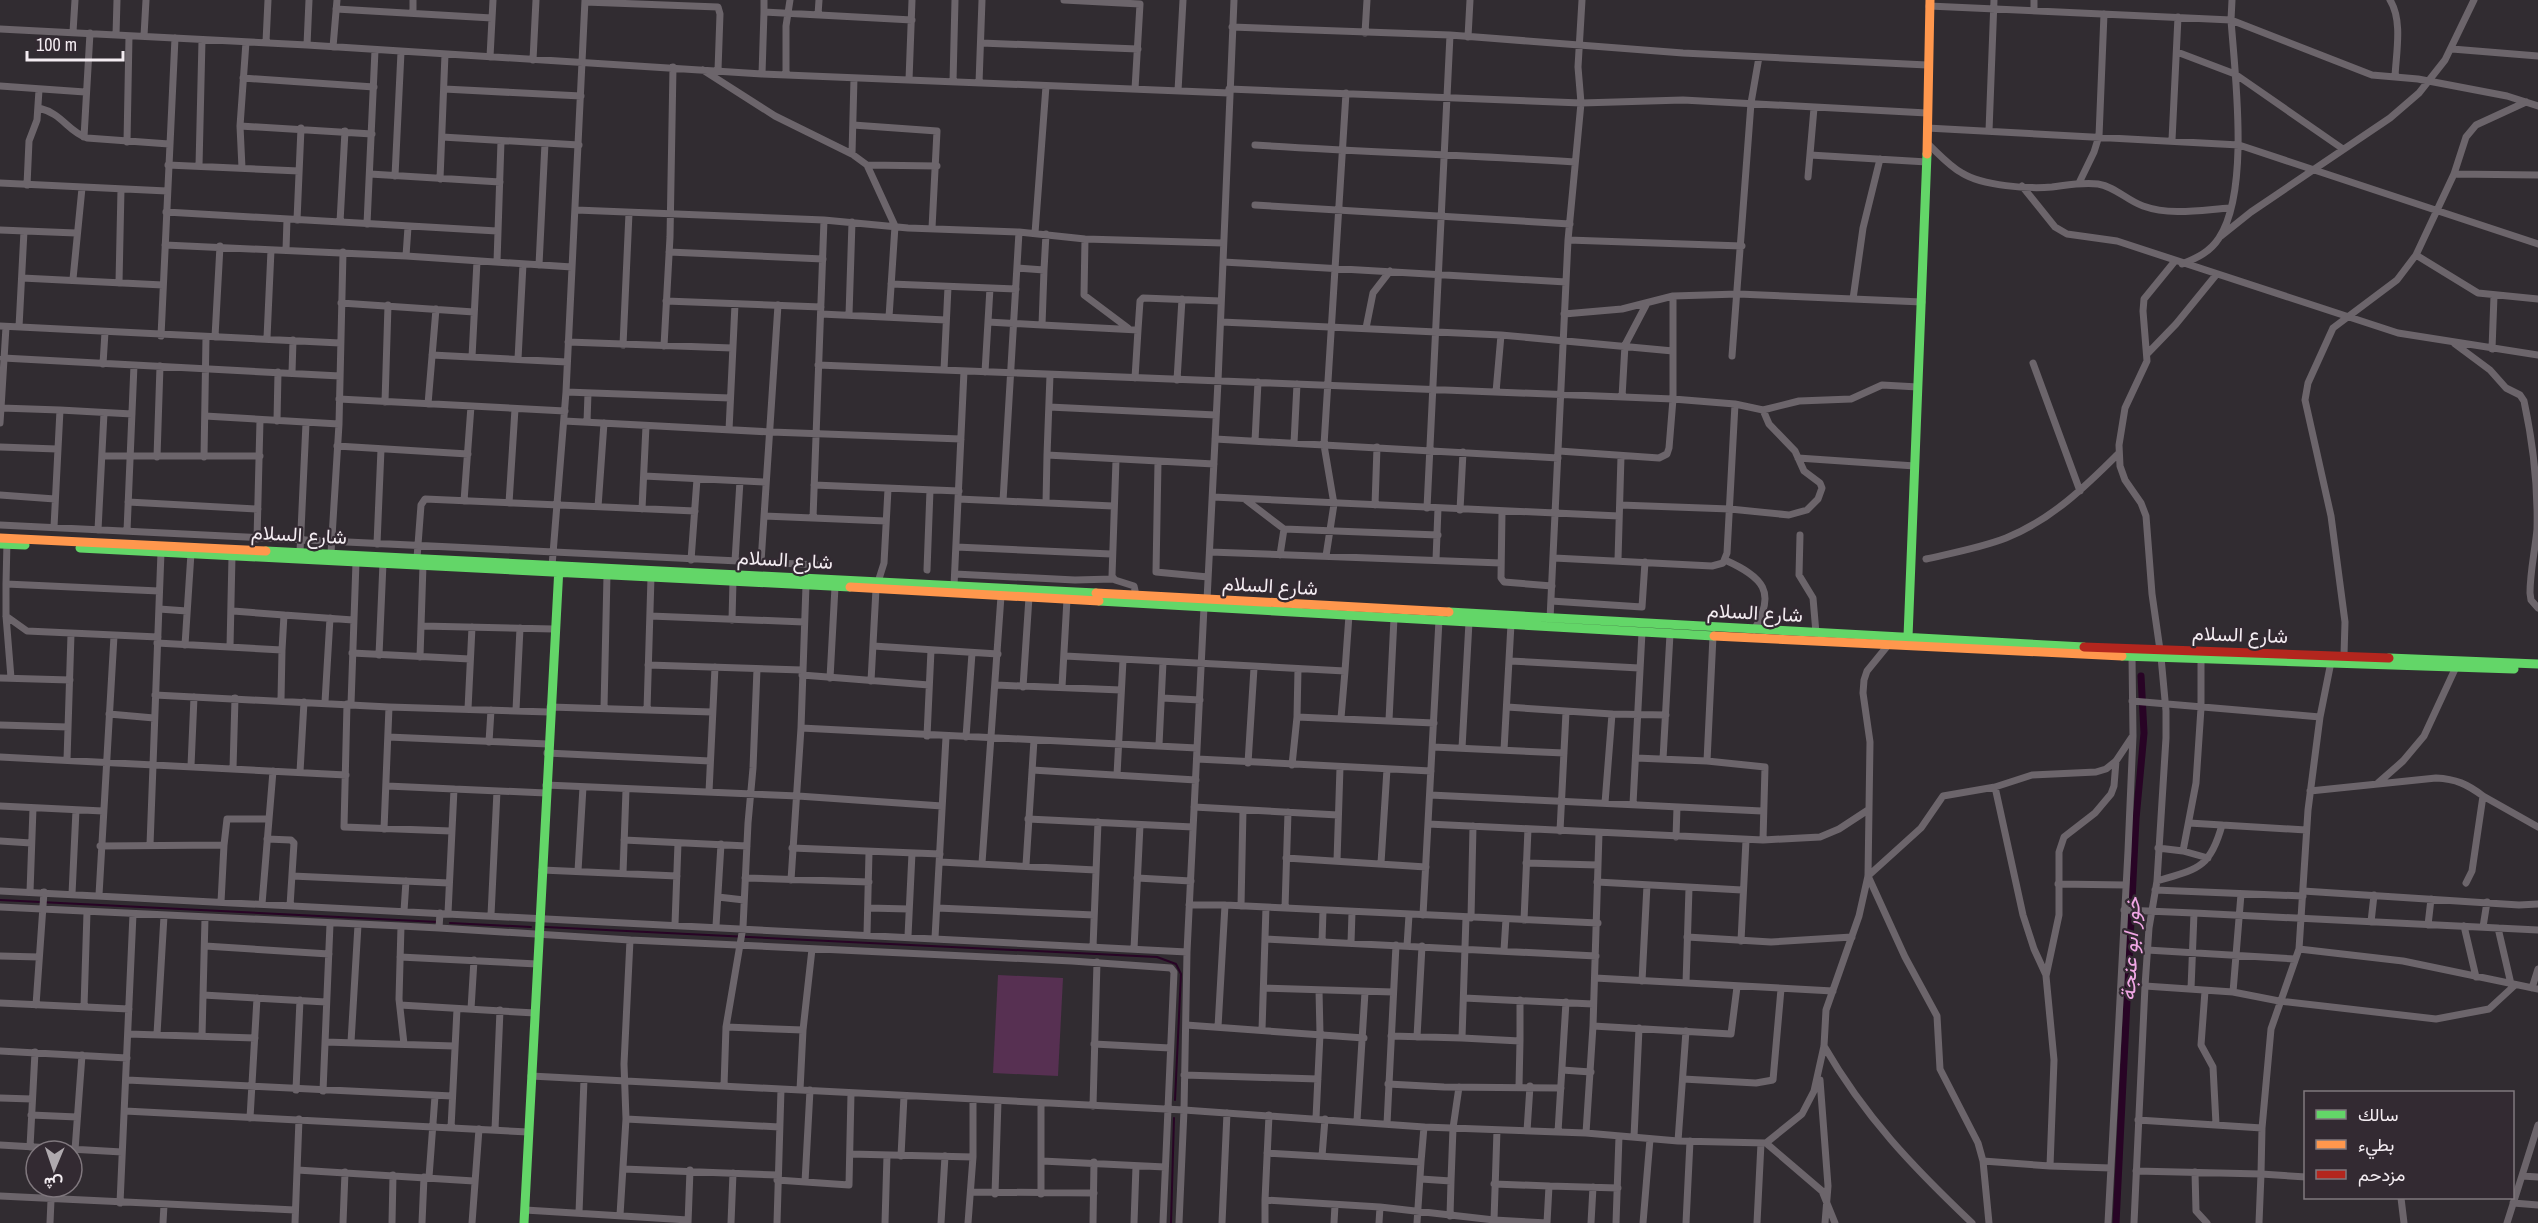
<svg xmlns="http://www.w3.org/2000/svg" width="2538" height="1223" font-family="'Archivo Narrow',Vazirmatn,sans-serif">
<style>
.grass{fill:#573052}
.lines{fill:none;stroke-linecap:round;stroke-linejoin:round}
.stream{stroke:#280425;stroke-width:2}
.canal{stroke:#280425;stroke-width:7}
.street{stroke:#6c656b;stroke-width:7}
.fast{stroke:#63d668;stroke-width:9}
.slow{stroke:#ff974d;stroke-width:9}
.jam{stroke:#b3261e;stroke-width:9}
.labels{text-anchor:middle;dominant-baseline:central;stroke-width:4.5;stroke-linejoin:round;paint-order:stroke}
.street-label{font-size:20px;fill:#f3ecf1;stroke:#332a32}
.water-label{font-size:21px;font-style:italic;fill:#f1a7e5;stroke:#332a32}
</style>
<rect width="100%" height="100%" fill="#312c31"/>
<path class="grass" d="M998 975 1063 978 1058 1076 993 1073Z"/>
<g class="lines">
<path class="stream" d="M0 900 438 922
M450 923 531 927
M545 927 1157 957 1176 964 1181 974 1175 1100
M1171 1223 1174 1118"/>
<path class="canal" d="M2116 1223 2136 819 2144 733 2141 676"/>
<path class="street" d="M764 0V12L912 20
M1064 0 1140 4 1135 89
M2390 0C2403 21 2396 53 2395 77
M585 2 718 7 720 14 718 70
M1929 6 2231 20 2372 75 2418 79 2507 96 2538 106
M336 9 492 18
M2034 11V0
M413 13V0
M818 15 819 0
M1232 27 1450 35 1683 53 1927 65
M0 29 307 45 762 74 1229 93
M73 32 75 0
M1365 33 1367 0
M116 35 117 0
M144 36 146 0
M1468 37 1470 0
M266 42 268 0
M981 43 1138 49
M307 45 309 0
M333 47 337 0
M2452 49 2538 56
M2177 52 2235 74 2343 149
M490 57 493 0
M533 60 536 0
M703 70 775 116 852 154 867 165 895 226 889 317
M762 74 764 12
M786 74V26L790 0
M243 78 374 87
M909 80 912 0
M953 82 955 0
M979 83 982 0
M0 86 85 92
M444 89 581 96
M1229 89 1581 103 1683 100 1927 113
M1178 91 1183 0
M39 108C63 114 67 131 87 138L169 144
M853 125 937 131 932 228
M240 126 372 134
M1927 128 2239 145 2538 244
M1989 131 1994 0
M84 137 90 33
M442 137 579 145
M2172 140 2178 17
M127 142 129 36
M1927 143C1938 153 1949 166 1962 173 1983 186 2028 189 2052 187 2068 185 2082 182 2098 184 2116 187 2126 200 2143 206 2171 216 2201 210 2230 208
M1255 145C1362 152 1468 155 1575 162
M852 154 854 78
M1810 155 1927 162
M168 165 299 171
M867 165 937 166
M199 166 202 40
M242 168 240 126 246 42
M370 174 500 182
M2454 174 2538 175
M395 176 401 52
M1808 177 1814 108
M440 179 445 54
M0 183 167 191
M2079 183 2094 152 2099 136 2104 14
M27 185 29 141 37 120 39 90
M2022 186 2055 227 2067 234 2117 241 2398 333 2538 355
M1255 205 1570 224
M576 210 824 220 908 228 1019 232 1085 239 1223 243
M166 212 497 231
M297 220 301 128
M340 222 345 131
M367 224 375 50
M0 230 76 233
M1035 233 1046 86
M2221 236 2251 212 2390 118 2419 93 2445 60 2474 0
M1085 239 1084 295 1128 328
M1568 240 1742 246
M165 245 406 256 572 267
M286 250 287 219
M669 252 823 259
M2416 255 2478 293 2538 299
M406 256 408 227
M497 262 501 141
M1223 262 1566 282
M2182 264C2197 258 2210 252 2219 238 2250 191 2235 75 2231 20L2232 0
M539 265 545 143
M1044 270 1046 234
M22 278 163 285
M73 279 82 188
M119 283 121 189
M891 284 1016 289
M1853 299 1863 228 1880 159
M666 301 821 307
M341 303 474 312
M821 314 946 320
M1564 314 1622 309 1673 296 1738 294 1922 302
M849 315 852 222
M988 322 1042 325 1044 270 1017 268
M1221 322 1501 335 1673 351
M1042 325 1138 330 1135 378
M0 326 340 343
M6 327 1 408 60 410 54 527
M19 327 24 231
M1366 328 1373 293 1390 271
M1138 330 1140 301 1143 298 1221 301
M161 336 175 38
M215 337 220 246
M267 338 271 250
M568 342 732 348
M2455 344 2490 370 2506 388 2520 395 2524 401C2533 443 2538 486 2537 529 2535 551 2530 572 2530 593L2531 600 2538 608
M623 345 629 213
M664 346 670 237 673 67
M2492 349 2494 296
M2148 353 2176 324 2216 275
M432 355 567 362
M1732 356 1751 103 1759 57
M472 357 477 261
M3 358 340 376
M518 359 523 264
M2033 363 2080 491
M103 364 105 332
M818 365 1673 399 1735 404 1763 410 1799 401 1851 399 1882 385 1918 387
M944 370 948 287
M985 372 990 288
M292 373 293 340
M1177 380 1182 299
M566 392 730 398
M1496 392 1501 335
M1622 397 1625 345 1646 305
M339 399 565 411
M385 402 388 305
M428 404 436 309
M1049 407 1216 415
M60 410 132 414
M205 416 339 424
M277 421 278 372
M564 421 771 432 961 439
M587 422 588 393
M0 423 1 408
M729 430 735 304
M1215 439 1558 458
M1255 441 1258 382
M1294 443 1297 384
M337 446 468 454
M0 447 57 449
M1559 451 1659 458 1667 454 1669 448 1673 399V296
M1047 455 1050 375
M102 456H260
M157 457 160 366
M204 457 206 337
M1798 458 1915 466
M1116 460 1112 576 1115 580 1134 586 1136 595
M1158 462 1156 572 1208 577
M644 476 766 482
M814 485 959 491
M0 495 55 499
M1213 497 1619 516
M958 499 1003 501 1019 232
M1246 500 1284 529 1438 535
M464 501 471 406
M1003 501 1113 506
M128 502 258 509
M509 503 515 409
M1046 503 1047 455 1214 464
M1375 505 1377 447
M1620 505 1730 509 1789 515 1807 510 1818 499 1822 488 1820 483 1804 471 1795 451 1769 424 1763 410
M598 507 604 423
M1427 508 1450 35
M642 509 646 426
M1460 510 1463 452
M1502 512 1501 578 1504 582 1552 586
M764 516 886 521
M813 518 824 220
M0 525 820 565
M98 530 104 413
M127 531 134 365
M1800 535 1799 575 1813 598 1816 633
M257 539 260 420
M377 544 381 449
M956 547 1111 554
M300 552 306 423
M1210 552 1501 563
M331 553 339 424 343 252
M1280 555 1284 529
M1326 556 1334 504 1324 445 1346 93
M417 558 421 505 425 499 695 511
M1554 558 1712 566 1723 563 1727 553 1735 404
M1926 559C1952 553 1980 548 2006 538 2051 520 2085 487 2119 453
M691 560 697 479
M1436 560 1438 508
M1618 560 1621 456
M1725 560C1763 577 1777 592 1754 630
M735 561 740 481
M761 562 778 305
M552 566 566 392 585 0
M927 570 930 490
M955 574 1075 580 1113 579
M878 582 884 563 888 489
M6 584 7 541
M954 586 964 371
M1207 600 1218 381 1234 0
M1551 601 1642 607 1645 562
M159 609 187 611
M233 611 284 615
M6 616 27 631 158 637
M650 616 804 622
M1550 619 1568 240 1581 103 1578 67 1582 0
M732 620 733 581
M422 626 554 629
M157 643 282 650 284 615 353 620
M185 645 191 553
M873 646 998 654
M230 647 232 556
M2160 650 2152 594 2146 516 2141 503 2125 480 2120 466 2119 445 2125 408 2147 361 2143 311 2144 299 2175 261
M352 653 470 659
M379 655 383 563
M2344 655 2345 622 2331 516 2305 400 2308 383 2333 328 2397 280 2416 255 2454 174 2466 137 2476 125 2526 102
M1065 656 1345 671 1341 718
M420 657 423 565
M1510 661 1639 668
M2331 662 2320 717 2308 810 2299 949 2403 961 2538 989
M648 665 802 670
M1345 671 1349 615
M802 675 929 685
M0 678 70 680
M11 678 6 616V584L159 591
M830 678 835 587
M871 681 876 589
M996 685 1121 690
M1023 687 1029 597
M1062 687 1067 599
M155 695 389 707 549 712
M1162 698 1200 700
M281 700 282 650
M2132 701 2320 717
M325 702 330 618
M347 704 344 827 451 831
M351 704 356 562
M550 707 712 712
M1507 707 1612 714 1666 715
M604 708 607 575
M468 709 472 627
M516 710 520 628
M647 710 651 577
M109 714 154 718
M1297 717 1298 669
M1389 720 1394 618
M0 725 68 727
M801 728 1197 748
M927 736 931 650
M388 737 548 744
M966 737 972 653
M489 742 491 710
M1159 745 1163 662
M1433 747 1564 753
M1462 748 1469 622
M1504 750 1511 624
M547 753 710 761
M0 757 346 775
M1636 758 1707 761 1765 767 1763 840
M1197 759 1431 771
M1663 759 1670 634
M67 760 71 634
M1707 761 1713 636
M1248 763 1254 668
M1292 765 1297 717 1434 723
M191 766 194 697
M233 769 235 698
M1032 770 1196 780
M300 772 304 702
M1117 775 1123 660
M2378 783 2403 761 2424 736 2456 667
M546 785 798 796 942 806
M387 786 546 793
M1995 787 2023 915 2034 949 2046 975
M2310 791 2436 778C2456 779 2467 784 2483 796
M709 792 715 667
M1430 795 1762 811
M1605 803 1612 714
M1633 804 1642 632
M0 806 103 811
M1194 807 1338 815
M1028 819 1193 827
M2189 823 2222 825
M1428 824 1763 840 1820 837 1839 829 1868 810
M384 829 389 707
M1560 831 1566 712
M1676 837 1677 807
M267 839 291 840 294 843 290 906
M624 840 747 846
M0 841 31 843
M150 845 161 552
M224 845 227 819H269
M100 846 224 845 221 902
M792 848 940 854
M2158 848 2183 851 2208 858
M2183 851 2196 783 2201 708V657
M1286 858 1426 867
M1337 861 1340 767
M940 862 1096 870
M982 863 1001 596
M1381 863 1387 769
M1526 863 1598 865
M1026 865 1034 740
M542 870 677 876
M578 871 583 787
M623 873 626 790
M292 876 449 883
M1868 876 1905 957 1937 1016 1940 1069 1978 1143 1983 1161 1989 1223
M1868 876 1921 828 1943 796 1995 787 2032 775 2096 772 2106 769 2116 761 2132 737
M745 878 869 882
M1137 878 1191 881
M791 880 801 728 806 585
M2157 881C2197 869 2210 869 2222 825L2306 830
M1597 882 1742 890
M2466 883 2472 871 2483 796 2538 827
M2058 884 2126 885
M2155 890 2303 896
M0 891 1187 952
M2303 891 2519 905 2538 904
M30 892 33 808
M72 894 76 810
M99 895 114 636
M718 897 744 900
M262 904 273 771
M1189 905H1225L1598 923
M1241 906 1243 810
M0 907 401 926
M868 908 909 909
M937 908 1094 915
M1285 908 1288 812
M2124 910 2194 913
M404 911 406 881
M448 913 454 789
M491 915 497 791
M1423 915 1439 620
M1466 917 1462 1038 1520 1041 1519 1086
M1471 918 1473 826
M1524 920 1528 829
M2371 922 2374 895
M675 924 678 843
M2428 925 2431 899
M716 926 721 844
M2464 926 2476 977
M2483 927 2487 902
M439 928 630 940 624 1064 626 1119 620 1215
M2498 928 2511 984
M867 934 869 852
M908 936 912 853
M1687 937 1771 942 1852 937
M935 938 946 737
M1266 939 1596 956
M630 940 1072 961 1171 968 1174 972 1163 1223
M1322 941 1323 911
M1741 941 1746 840
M1351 943 1352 912
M205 946 329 954
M1407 946 1409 915
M1093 947 1098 822
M1134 949 1140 825
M2299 949 2271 1029 2262 1128 2261 1174 2306 1177
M1504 950 1506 919
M2147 950 2295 959
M0 956 39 957
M400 957 537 964
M1595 978 1833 991
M1642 981 1647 885
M1686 983 1689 888
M2145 986 2233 992 2279 1001 2436 1019 2489 1009 2515 985
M1264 988 1393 992
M2532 988 2538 969
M2191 989 2194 913 2538 930
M2205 991 2201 1045 2213 1067 2216 1124
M2233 992 2241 894
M203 995 326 1002
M1464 998 1593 1004
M1520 1000V1041
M0 1003 129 1009
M36 1005 44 892
M400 1005 535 1013
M84 1007 87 912
M471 1009 474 960
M1186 1025 1364 1038
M1593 1026 1731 1034 1737 987
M726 1027 803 1030
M1218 1027 1225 905
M1262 1030 1266 907
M128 1034 255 1038
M157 1034 164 916
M202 1036 205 918
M1391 1036 1462 1038
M1417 1037 1422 946
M325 1042 454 1046
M351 1042 358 925
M404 1044 399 999 401 926 439 928 440 913
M1094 1044 1170 1048
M1824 1046C1865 1117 1912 1166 1972 1223
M0 1051 127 1058
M1562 1070 1591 1072
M1184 1075 1318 1079
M531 1076 1184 1110 1424 1127 1586 1133 1678 1141 1766 1143 1822 1191 1835 1223
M1683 1079 1756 1083 1773 1080 1781 989
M127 1080 452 1096
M1820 1080 1828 1186 1825 1223
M1388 1084 1444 1087 1561 1088
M724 1086 726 1027 743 927 748 823 753 768 757 669
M296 1090 300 1000
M800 1090 803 1030 812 949
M323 1091 330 924
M0 1098 32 1099
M1041 1103V1194
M1093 1106 1097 962
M125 1111 528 1132
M31 1115 77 1117
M250 1118 257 998
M1316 1118 1320 1034 1319 990
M626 1119 779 1127
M2138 1120 2262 1128
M1357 1121 1365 992
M1387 1124 1396 945
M451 1128 457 1009
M495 1130 500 1010
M1527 1131 1530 1086
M1558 1132 1566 1002
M1586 1133 1593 1026 1599 833
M1634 1137 1639 1028
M1678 1141 1686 1031
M1766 1143 1802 1114 1814 1091 1824 1046 1826 1010 1859 916 1868 876 1870 742 1863 693 1864 680 1867 671 1889 644
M0 1145 122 1152
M30 1147 35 1052
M75 1150 82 1055
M1267 1153 1421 1162 1417 1223
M850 1154 973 1157
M901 1156 904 1096
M1322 1156 1325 1119
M1042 1161 1165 1167
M1983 1161 2050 1166 2054 1060 2046 976 2059 915V852L2064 837 2095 813 2111 794 2114 786 2116 761
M1421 1162 1424 1127
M2050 1166 2111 1168
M623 1169 778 1175
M297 1170 474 1181
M2136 1171 2261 1174 2259 1223
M2195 1172 2196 1211 2207 1223
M2522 1176 2538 1177
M429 1177 435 1096
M1421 1179 1451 1181 1453 1128 1459 1087
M777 1180 849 1185 851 1093
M805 1182 810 1090
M1494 1184 1549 1186
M971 1192 1094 1193
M995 1194 998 1101
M0 1196 295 1210
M2401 1198 2404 1223
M1265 1200 1269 1115
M120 1203 133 914
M2513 1203 2538 1205
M525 1210 688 1220
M579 1213 584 1079
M1450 1216 1451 1181
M1494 1220 1497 1130
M50 1223 51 1200
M163 1223 164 1205
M295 1223 299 1119
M343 1223 345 1172
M392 1223 393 1175
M422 1223 424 1177
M472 1223 479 1129
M688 1223 690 1170
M731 1223 733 1173
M777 1223 781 1089
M885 1223 887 1155
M941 1223 945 1156
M968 1223 973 1157V1099
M1093 1223 1094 1162
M1134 1223 1136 1166
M1179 1223 1184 1110 1187 952 1204 607
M1222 1223 1227 1113
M1265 1223V1200L1380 1207 1494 1220 1547 1223
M1334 1223 1335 1205
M1379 1223 1380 1207
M1547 1223 1549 1186 1618 1188
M1591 1223 1593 1187
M1616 1223 1619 1136
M1643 1223 1650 1139
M1686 1223 1690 1141
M1757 1223 1761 1143
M2108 1223 2128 851 2133 736 2132 656
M2134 1223 2145 986 2149 928 2157 881 2166 738V711L2161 657
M2507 1223 2538 1125"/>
<path class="fast" d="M0 544 25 545
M80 548 850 587
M266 551 1096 593
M1099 601 1714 636
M1449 612 2084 647
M1908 637 1927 154
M2122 656 2514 669
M2389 658 2538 664
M524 1223 559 567"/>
<path class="slow" d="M1927 154 1930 0
M0 538 266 551
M850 587 1099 601
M1096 593 1449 612
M1714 636 2122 656"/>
<path class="jam" d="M2084 647 2389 658"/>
</g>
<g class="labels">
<g class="street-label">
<text transform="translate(299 534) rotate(3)">شارع السلام</text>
<text transform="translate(785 559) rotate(3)">شارع السلام</text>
<text transform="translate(1270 585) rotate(3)">شارع السلام</text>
<text transform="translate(1755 612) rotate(3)">شارع السلام</text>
<text transform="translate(2240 634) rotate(2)">شارع السلام</text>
</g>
<g class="water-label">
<text transform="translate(2130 949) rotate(-87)">خور ابو عنجة</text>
</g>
</g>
<rect x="2304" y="1091" width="210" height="108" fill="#332a32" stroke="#80787e" stroke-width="1.5"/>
<rect x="2316" y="1110" width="30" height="9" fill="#63d668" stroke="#80787e" stroke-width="1.5"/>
<text x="2358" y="1121" font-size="18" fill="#f3ecf1">سالك</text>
<rect x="2316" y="1140" width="30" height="9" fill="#ff974d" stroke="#80787e" stroke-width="1.5"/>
<text x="2358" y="1151" font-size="18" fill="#f3ecf1">بطيء</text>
<rect x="2316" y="1170" width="30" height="9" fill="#b3261e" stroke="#80787e" stroke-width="1.5"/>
<text x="2358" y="1181" font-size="18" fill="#f3ecf1">مزدحم</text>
<g transform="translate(54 1169) rotate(182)"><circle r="28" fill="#332a32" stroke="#80787e" stroke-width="1.5"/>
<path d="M0-4.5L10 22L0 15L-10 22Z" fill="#afa9ae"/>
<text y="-9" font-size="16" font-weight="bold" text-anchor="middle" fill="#f3ecf1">ش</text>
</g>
<path d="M27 51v9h96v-9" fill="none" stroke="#f3ecf1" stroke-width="3"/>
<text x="36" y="51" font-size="18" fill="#f3ecf1" stroke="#332a32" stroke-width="4.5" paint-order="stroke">100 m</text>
</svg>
